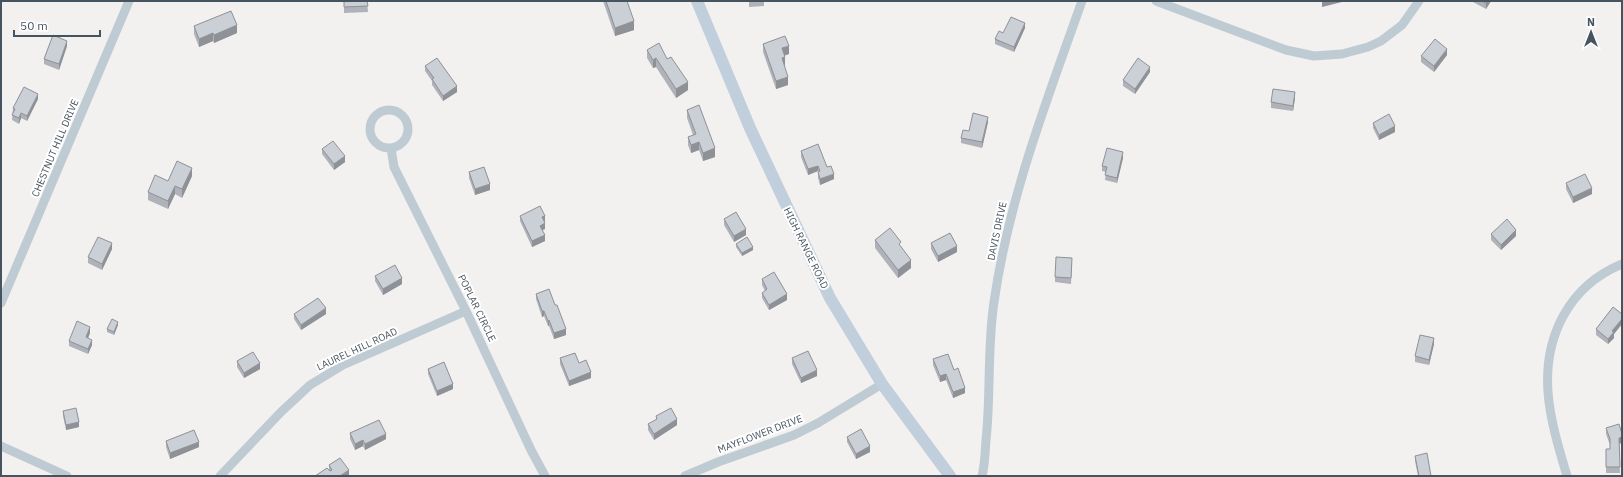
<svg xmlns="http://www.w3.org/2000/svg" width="1623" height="477" font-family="'IBM Plex Sans',sans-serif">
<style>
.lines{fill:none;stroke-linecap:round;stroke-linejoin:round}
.street{stroke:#bfcbd3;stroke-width:9}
.secondary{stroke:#c1cedb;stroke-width:12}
.wall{fill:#afb2b8}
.shaded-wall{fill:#8e9196}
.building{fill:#cbcfd6;stroke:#8e9196}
.labels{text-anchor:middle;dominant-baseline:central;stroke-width:4;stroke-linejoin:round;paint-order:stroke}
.street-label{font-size:10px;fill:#465460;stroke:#fff}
</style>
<rect width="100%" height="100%" fill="#f3f0f0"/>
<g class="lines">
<path class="street" d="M1156 1 1286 50 1314 56 1342 54 1368 47 1381 41 1402 25 1419 1
M370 129a19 19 0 1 1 38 0a19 19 0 1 1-38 0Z
M391 148 394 167 466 311 531 450 545 476
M1 303 129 1
M1 446 67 476
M220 476 281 412 310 385 343 365 466 311
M685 476 718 462 794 435 818 423 882 384
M982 476C985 465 985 452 986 440 991 394 987 348 994 302 1009 197 1047 100 1082 1
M1567 476C1559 449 1550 420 1548 392 1544 336 1569 286 1622 264"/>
<path class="secondary" d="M697 1 750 128 830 298 882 384 950 476"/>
</g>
<path class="wall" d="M344 1H367L368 12 344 13Z
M603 1H627L634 30 615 36Z
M749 1H764V6L749 7Z
M1473 1H1491L1486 9 1473 2Z
M194 26 237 33 214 43 213 41 199 47 194 34Z
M1025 28 1014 52 995 44V39L1003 33Z
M763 44 789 54 784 56 785 66H784L788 85 776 89 763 52Z
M67 46 59 70 44 64V59Z
M647 50 667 59 688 90 676 98 656 67 653 68 647 58Z
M1447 55 1434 72 1421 62V56Z
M425 66 457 92 443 101 432 85V81L425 71Z
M1150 72 1135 94 1123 86V80Z
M1295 98 1293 111 1271 108V102Z
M38 99 27 121 21 118 19 124 12 120 13 108Z
M687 110 715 157 703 161 699 150 691 153 688 145V137L693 135 687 118Z
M988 122 982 148 961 143V138L969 131Z
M1373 123 1395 132 1379 140 1373 128Z
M322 149 345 162 334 170 322 154Z
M801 151 827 167 834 179 820 185 818 178V171L808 175 801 157Z
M1123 158 1117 183 1105 180 1106 172 1102 171V166Z
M469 172 490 190 475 195 469 178Z
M192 176 182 198 175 194 168 209 148 200V192L168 181Z
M1566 183 1592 194 1573 203 1566 189Z
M520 216 545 221 544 222 545 229 542 230 545 241 532 247 520 221Z
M724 219 746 235 734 242 724 225Z
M1491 234 1516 236 1501 250 1491 240Z
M875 240 901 247 911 268 898 278 875 248Z
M931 243 957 252 938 262 931 249Z
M736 244 753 250 742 256 736 247Z
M112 249 102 270 88 263V257Z
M1072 264 1071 284 1055 282V277Z
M375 276 402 284 383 295 375 281Z
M762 279 787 300 769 310 762 298V293L765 291 762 285Z
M536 294 555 305 566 335 554 339 549 326H548L544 316 542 317 536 299Z
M294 314H326L301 330 294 319Z
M1622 314V324L1614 334V338L1608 344 1596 335V329Z
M118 325 114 335 107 332V329Z
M90 333 88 338 92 345 88 354 69 346V341Z
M1434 344 1429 365 1415 362V356Z
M560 358 579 363 591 378 569 386 560 364Z
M792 358 817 376 801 383 792 364Z
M933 359 954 370 965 393 953 398 946 380 940 382 933 365Z
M237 361 260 369 244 378 237 367Z
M428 369 453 389 437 396 428 374Z
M63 411 79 427 66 430 63 416Z
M656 416 677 425 654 440 648 430V424L656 420Z
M1606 428 1619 444 1620 473H1606V449H1610V445L1606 434Z
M350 433 386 439 365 450 363 446 355 450 350 439Z
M847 437 870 452 856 459 847 442Z
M166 441 199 447 170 459 166 447Z
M1415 456 1431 476H1418L1415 461Z
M329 465 349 475 315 476 329 471Z"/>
<path class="shaded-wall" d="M1322 1H1342V2L1322 7Z
M1488 1H1491L1486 9V3Z
M634 21V30L615 36V28Z
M1025 23V28L1014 52V47Z
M237 25V33L214 43V35Z
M213 33V41L199 47V39Z
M67 41V46L59 70V64Z
M789 46V54L782 56V48Z
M1447 49V55L1434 72V66Z
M785 57V66L782 67V58Z
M656 58V67L653 68V60Z
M1150 67V72L1135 94V89Z
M788 77V85L776 89V81Z
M688 82V90L676 98V89Z
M457 86V92L443 101V96Z
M1295 92V98L1293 111V106Z
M38 94V99L27 121V116Z
M21 113V118L19 124V118Z
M988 117V122L982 148V142Z
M1395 126V132L1379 140V135Z
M699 142V150L691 153V145Z
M715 148V157L703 161V153Z
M1123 152V158L1117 183V178Z
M345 156V162L334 170V164Z
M818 166V171L808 175V169Z
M192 168V176L182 198V189Z
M834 174V179L820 185V179Z
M490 184V190L475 195V189Z
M175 186V194L168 209V201Z
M1592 188V194L1573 203V197Z
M545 216V221L542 223V217Z
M545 223V229L540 231V226Z
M746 229V235L734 242V236Z
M1516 230V236L1501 250V245Z
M545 235V241L532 247V241Z
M112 243V249L102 270V264Z
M957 246V252L938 262V256Z
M753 247V250L742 256V253Z
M911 260V268L898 278V270Z
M402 278V284L383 295V289Z
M787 294V300L769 310V305Z
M326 308V314L301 330V325Z
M542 311H544V316L542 317Z
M1622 319V324L1614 334V338L1608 344V339L1612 331Z
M549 320V326H548V321Z
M118 322V325L114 335V332Z
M90 327V333L86 343V337Z
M566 329V335L554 339V333Z
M1434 338V344L1429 365V360Z
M92 340V345L88 354V349Z
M260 363V369L244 378V373Z
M817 370V376L801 383V378Z
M591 372V378L569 386V381Z
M946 374V380L940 382V376Z
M453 384V389L437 396V391Z
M965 388V393L953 398V392Z
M677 419V425L654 440V434Z
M79 422V427L66 430V425Z
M386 434V439L365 450V444Z
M1622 437V443L1619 444V438Z
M363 440V446L355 450V444Z
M199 442V447L170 459V453Z
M870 446V452L856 459V454Z
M349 470V475L340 476Z"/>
<path class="building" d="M344 1H367L368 6 344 7Z
M606 1H627L634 21 615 28Z
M1482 1H1488L1486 3Z
M231 11 237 25 214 35 213 33 199 39 194 26Z
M1011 17 1025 23 1014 47 995 39 999 31 1003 33Z
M53 35 67 41 59 64 44 59Z
M785 36 789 46 782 48 785 57 782 58 788 77 776 81 763 44Z
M1435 39 1447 49 1434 66 1421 56Z
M659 43 667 59 671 57 688 82 676 89 656 58 653 60 647 50Z
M437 58 457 86 443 96 432 79 434 78 425 66Z
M1138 58 1150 67 1135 89 1123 80Z
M24 87 38 94 27 116 21 113 19 118 12 115 15 109 13 108Z
M1273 89 1295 92 1293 106 1271 102Z
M699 105 715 148 703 153 699 142 691 145 688 137 696 134 687 110Z
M973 113 988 117 982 142 961 138 963 130 969 131Z
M1389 114 1395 126 1379 135 1373 123Z
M333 141 345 156 334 164 322 149Z
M818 144 827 167 831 166 834 174 820 179 818 172 820 171 818 166 808 169 801 151Z
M1107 148 1123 152 1117 178 1105 175 1107 167 1102 166Z
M177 161 192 168 182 189 175 186 168 201 148 192 155 175 168 181Z
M484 167 490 184 475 189 469 172Z
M1585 174 1592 188 1573 197 1566 183Z
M540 206 545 216 542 217 545 223 540 226 545 235 532 241 520 216Z
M736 212 746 229 734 236 724 219Z
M1507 219 1516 230 1501 245 1491 234Z
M890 228 901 242 899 244 911 260 898 270 875 240Z
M950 233 957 246 938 256 931 243Z
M98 237 112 243 102 264 88 257Z
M747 237 753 247 742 253 736 244Z
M1056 257 1072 258 1071 278 1055 277Z
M395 265 402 278 383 289 375 276Z
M774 272 787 294 769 305 762 293 767 289 762 279Z
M549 289 555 305H557L566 329 554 333 549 320 548 321 544 311H542L536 294Z
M318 298 326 308 301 325 294 314Z
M1613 307 1622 314V319L1612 331 1614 332 1608 339 1596 329Z
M112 319 118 322 114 332 107 329Z
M77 321 90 327 86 337 92 340 88 349 69 341Z
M1420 335 1434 338 1429 360 1415 356Z
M808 351 817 370 801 378 792 358Z
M253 352 260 363 244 373 237 361Z
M575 353 579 363 586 360 591 372 569 381 560 358Z
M948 354 954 370 958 368 965 388 953 392 946 374 940 376 933 359Z
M444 362 453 384 437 391 428 369Z
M76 408 79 422 66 425 63 411Z
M671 408 677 419 654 434 648 424 657 419 656 416Z
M379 420 386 434 365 444 363 440 355 444 350 433Z
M1619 424 1622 434V437L1619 438 1620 467H1606V449H1610V439L1606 428Z
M861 429 870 446 856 454 847 437Z
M194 430 199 442 170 453 166 441Z
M1427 453 1431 476H1419L1415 456Z
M340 458 349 470 340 476H315L327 468 330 471 332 470 329 465Z"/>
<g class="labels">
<g class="street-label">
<text transform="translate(55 148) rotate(-67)">CHESTNUT HILL DRIVE</text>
<text transform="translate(997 231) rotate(-78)">DAVIS DRIVE</text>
<text transform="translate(806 248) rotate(64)">HIGH RANGE ROAD</text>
<text transform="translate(477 308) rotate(64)">POPLAR CIRCLE</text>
<text transform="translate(357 349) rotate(-25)">LAUREL HILL ROAD</text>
<text transform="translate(760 434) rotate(-21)">MAYFLOWER DRIVE</text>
</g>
</g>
<rect width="1623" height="477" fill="none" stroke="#465460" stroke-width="4"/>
<g transform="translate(1591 32)" stroke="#ffffff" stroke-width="3" paint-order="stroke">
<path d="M0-3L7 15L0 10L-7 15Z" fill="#465460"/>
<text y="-6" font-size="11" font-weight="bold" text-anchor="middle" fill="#465460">N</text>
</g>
<path d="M14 30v6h86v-6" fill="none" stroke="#465460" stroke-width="2"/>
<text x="20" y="30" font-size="12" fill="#465460" stroke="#ffffff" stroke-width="3" paint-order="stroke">50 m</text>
</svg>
